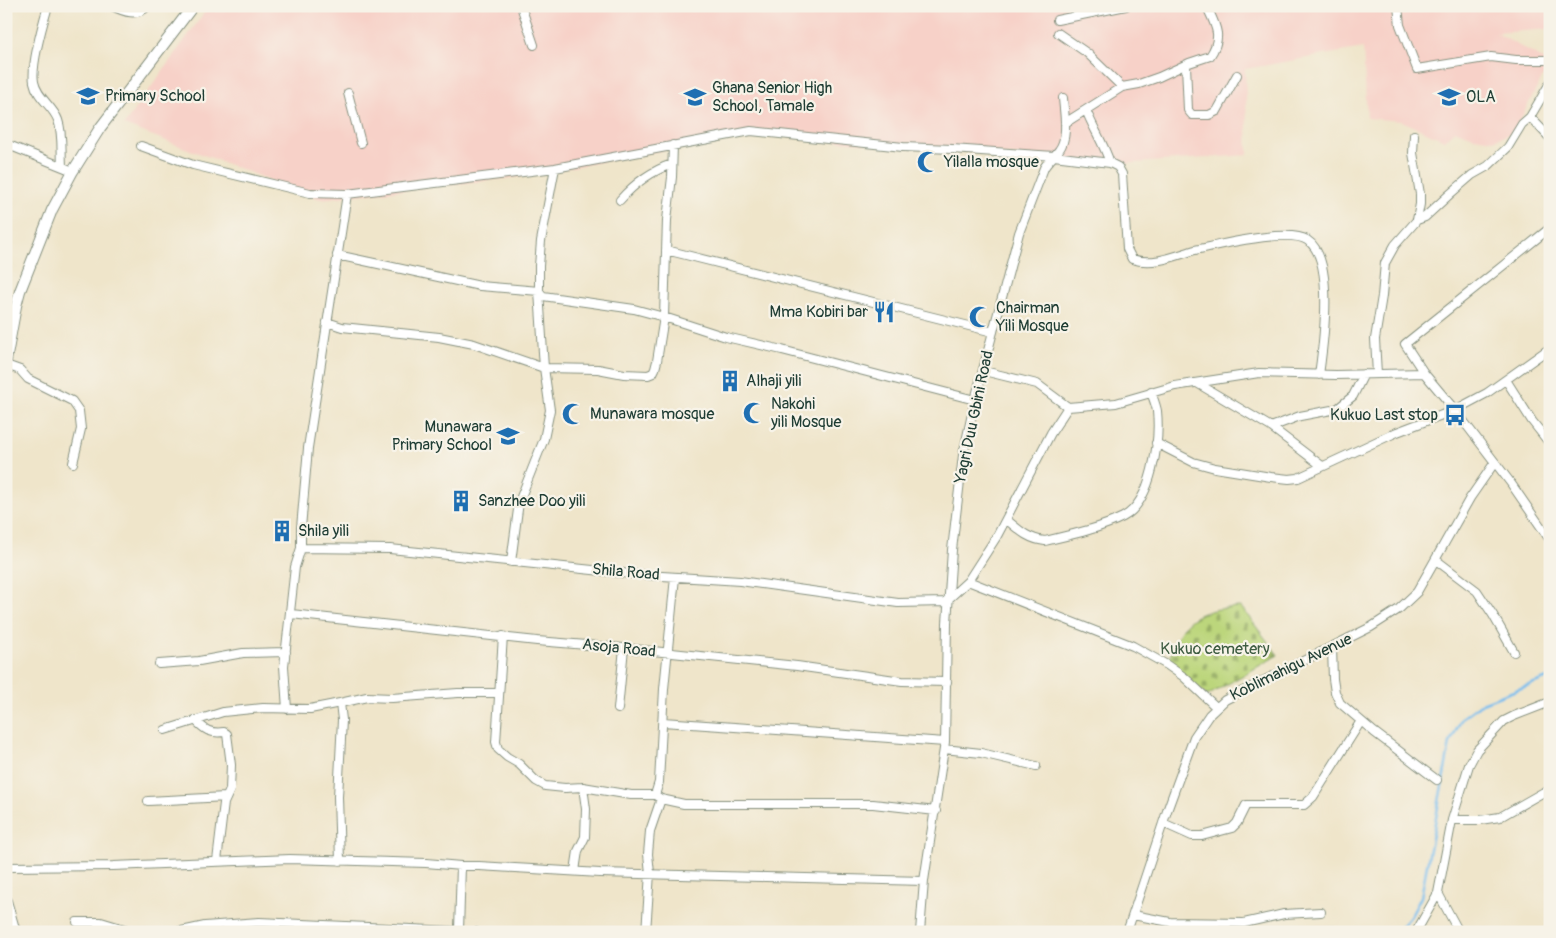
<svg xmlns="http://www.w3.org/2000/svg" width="1556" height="938" font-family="Pangolin,sans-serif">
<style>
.built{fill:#f7d1c8}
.cemetery{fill:url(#cemetery-stones);stroke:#6e8a58}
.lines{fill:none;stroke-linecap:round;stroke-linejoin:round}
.stream{stroke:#77beef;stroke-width:2.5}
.minor-casing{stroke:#87917f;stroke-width:10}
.tertiary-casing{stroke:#87917f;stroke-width:12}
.minor{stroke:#fff;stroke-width:8}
.tertiary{stroke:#fff;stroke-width:10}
.labels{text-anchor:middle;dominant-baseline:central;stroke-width:4.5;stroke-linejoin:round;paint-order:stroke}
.poi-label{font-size:16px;fill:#1f3d34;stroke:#f7f3e8;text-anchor:start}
.street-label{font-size:16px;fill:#1f3d34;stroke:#f7f3e8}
.park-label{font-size:16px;fill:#3e5c42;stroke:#f7f3e8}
</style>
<defs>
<pattern id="cemetery-stones" width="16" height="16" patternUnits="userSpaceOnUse" patternTransform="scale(1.25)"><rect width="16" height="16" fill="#bcd67b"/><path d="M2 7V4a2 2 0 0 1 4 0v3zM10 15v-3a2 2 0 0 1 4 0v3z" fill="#98af66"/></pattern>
</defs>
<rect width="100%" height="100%" fill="#f7f3e8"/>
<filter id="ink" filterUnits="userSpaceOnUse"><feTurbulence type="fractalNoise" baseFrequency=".02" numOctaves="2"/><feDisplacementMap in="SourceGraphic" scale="10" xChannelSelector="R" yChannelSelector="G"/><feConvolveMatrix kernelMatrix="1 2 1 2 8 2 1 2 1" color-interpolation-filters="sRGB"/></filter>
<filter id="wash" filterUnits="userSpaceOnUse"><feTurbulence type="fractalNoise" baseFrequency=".0096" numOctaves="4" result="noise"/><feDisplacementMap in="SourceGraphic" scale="20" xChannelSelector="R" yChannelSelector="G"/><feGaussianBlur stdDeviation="1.12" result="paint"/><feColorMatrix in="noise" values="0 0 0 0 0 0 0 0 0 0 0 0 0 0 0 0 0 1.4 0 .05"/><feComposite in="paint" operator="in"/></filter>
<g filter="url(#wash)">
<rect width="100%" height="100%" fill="#efe5ca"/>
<path class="built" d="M209 6H1550V29L1496 33 1550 63 1513 133 1493 140 1474 137 1454 130 1450 136 1444 140 1402 121 1367 118 1363 48 1245 69 1248 155 1120 164 750 134 520 177 320 199 124 125Z"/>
<path class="cemetery" d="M1241 607 1278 655 1207 696 1168 661C1173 651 1176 637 1183 628 1196 610 1221 608 1241 607Z"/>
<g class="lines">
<path class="stream" d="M1397 932 1411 916 1421 897 1450 743 1462 718 1482 703 1550 677"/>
</g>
</g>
<g filter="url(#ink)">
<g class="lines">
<g class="minor-casing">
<path id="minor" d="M48 6C43 23 31 66 34 82 37 98 53 106 58 120 63 134 61 152 62 166
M112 6C124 12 137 17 148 6
M521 6 534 45
M1398 6 1400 25 1417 69 1491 57 1516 60H1550
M1057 20 1126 6
M1058 33 1087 53 1122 87
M1186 65 1188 110 1192 115H1209L1217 111 1237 75
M348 93 361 143
M1086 110C1093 128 1104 144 1110 163
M1530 117 1550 138
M1065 123 1122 87 1139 84 1159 77 1189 63 1210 56C1223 37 1216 26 1207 7
M6 144 73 171
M141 146 193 165 310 193 347 194 555 168 751 131 903 147 952 149 1054 156 1110 163 1118 167 1122 174 1127 249 1132 259C1153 266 1175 256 1195 250 1218 245 1288 228 1307 240 1336 258 1323 346 1319 375
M620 200C635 183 651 171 672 164
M1417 220 1425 217 1450 194 1472 175 1488 166 1508 147 1522 124 1530 117 1550 83
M1550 228 1405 344 1424 373 1455 410 1510 482 1550 540
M666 250 993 332
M337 255 480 286 539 291 543 296 634 309 664 317 726 337 782 350 975 400
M327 322 342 327 439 337 474 344 544 368 598 369 624 374 648 375 653 373 655 369 657 361 664 317 667 220 672 177 673 145
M6 365 20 370 28 379 72 401 79 411 81 429 73 463
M984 371 1037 384 1068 407 1116 403 1175 386 1259 373 1336 375 1424 373
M1377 374 1375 339 1382 296 1385 263 1395 245 1417 220 1420 204V194L1413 153 1414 135
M1506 380 1532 421 1550 444
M1197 383 1271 427 1322 466
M1271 427 1300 416 1337 409 1353 396 1364 374
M1156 443 1193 462 1215 468 1271 477 1289 479 1298 478 1397 432 1455 410 1487 393 1550 348
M1007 520C1019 530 1028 539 1045 541 1070 535 1099 529 1123 517 1152 502 1160 441 1157 411 1156 405 1153 398 1151 392
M301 548 390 549 631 574 740 581 898 603 945 602 968 581 997 536 1051 433 1068 407
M1436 560 1477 591 1493 615 1514 652
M511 562 519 502 544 439 550 410 544 368 539 291V266L541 241 555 168
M968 581 1133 646 1167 665 1184 677 1216 707
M291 614 537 641 624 648 797 666 902 681 947 682
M503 636 496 742 498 749 507 757 519 764 536 781 545 786 565 788 583 787 631 795H655L661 799 684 804H873L936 811
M1332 647 1333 679 1335 692 1340 703 1374 732 1437 780
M159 664 199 661 243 653 286 652
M340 703 367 697 392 698 458 693H498
M287 709 284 666 295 567 301 548V528L308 448 347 194
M618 709 624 648
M195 720C205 730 210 734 224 732L227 734 231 765 230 790 224 803 217 861
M663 722 945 742
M165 730 223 712 263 708 310 709 340 703 342 720 338 797 340 861
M944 749 981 753 1036 766
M655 795 659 782 664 689 675 577
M148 801 226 797
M1452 820H1480L1500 817 1542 793 1550 791
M1163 823 1192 836H1202L1232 828 1237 823 1246 805H1304L1313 797 1361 721
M6 867 113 866 290 859 426 863 461 866H479L600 873 924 881
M575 871 578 851 585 837 586 809 583 787
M1438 893 1459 932
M1133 915 1170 922 1244 923 1284 914 1321 912
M77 922H101L131 931 141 932
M459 930 461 866
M177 932 205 926 259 922 476 932
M646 932 650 873 648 854 650 831 661 799
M920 932 924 881 945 742 947 623 952 550 963 455 975 400 1019 233 1044 168C1048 161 1054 157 1059 150 1069 137 1064 113 1063 98
M1127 932 1167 811 1194 737 1209 715 1225 700 1371 627 1399 609 1417 592 1470 498 1495 462
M1416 932 1438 893 1452 820 1469 765 1477 750 1504 721 1514 716 1550 702"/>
</g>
<g class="tertiary-casing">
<path id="tertiary" d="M6 361 16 306 20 291 52 210 73 171 100 128 193 6
M6 901 15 932"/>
</g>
<use href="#minor" class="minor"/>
<use href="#tertiary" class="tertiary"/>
</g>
</g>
<defs>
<g id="school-bare" transform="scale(1.725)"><path d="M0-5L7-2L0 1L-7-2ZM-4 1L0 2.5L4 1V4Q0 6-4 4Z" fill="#1f6fb2" stroke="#f7f3e8" stroke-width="2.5" paint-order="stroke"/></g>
<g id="mosque-bare" transform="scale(1.725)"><path d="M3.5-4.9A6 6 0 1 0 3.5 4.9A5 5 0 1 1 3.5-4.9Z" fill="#1f6fb2" stroke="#f7f3e8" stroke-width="2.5" paint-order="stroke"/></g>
<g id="restaurant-bare" transform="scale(1.725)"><path d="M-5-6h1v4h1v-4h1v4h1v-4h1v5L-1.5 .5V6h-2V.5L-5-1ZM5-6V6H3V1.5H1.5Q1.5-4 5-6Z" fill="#1f6fb2" stroke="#f7f3e8" stroke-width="2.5" paint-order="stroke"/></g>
<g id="building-bare" transform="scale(1.725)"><path d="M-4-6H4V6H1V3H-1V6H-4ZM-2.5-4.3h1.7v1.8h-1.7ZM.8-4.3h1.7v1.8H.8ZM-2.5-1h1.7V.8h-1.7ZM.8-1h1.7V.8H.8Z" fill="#1f6fb2" stroke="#f7f3e8" stroke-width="2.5" paint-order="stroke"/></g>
<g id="bus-bare" transform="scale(1.725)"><path d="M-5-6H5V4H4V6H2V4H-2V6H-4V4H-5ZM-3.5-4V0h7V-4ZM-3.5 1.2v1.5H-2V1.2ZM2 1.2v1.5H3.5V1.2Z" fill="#1f6fb2" stroke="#f7f3e8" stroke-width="2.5" paint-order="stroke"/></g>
</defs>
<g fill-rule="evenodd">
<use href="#school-bare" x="88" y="96"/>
<use href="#school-bare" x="695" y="97"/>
<use href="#school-bare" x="1449" y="97"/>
<use href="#mosque-bare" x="928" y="162"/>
<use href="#restaurant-bare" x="884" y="312"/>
<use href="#mosque-bare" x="980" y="317"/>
<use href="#building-bare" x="730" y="381"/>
<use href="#mosque-bare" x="754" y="413"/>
<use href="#mosque-bare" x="573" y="414"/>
<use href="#bus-bare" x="1455" y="415"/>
<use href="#school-bare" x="508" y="436"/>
<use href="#building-bare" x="461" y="501"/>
<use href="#building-bare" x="282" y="531"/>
</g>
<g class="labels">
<g class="poi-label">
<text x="712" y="88">Ghana Senior High<tspan x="712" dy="18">School, Tamale</tspan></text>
<text x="105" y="96">Primary School</text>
<text x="1466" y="97">OLA</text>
<text x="944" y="162">Yilalla mosque</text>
<text x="996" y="308">Chairman<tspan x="996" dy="18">Yili Mosque</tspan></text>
<text x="868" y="312" text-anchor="end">Mma Kobiri bar</text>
<text x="746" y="381">Alhaji yili</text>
<text x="771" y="404">Nakohi<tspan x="771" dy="18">yili Mosque</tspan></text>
<text x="590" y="414">Munawara mosque</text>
<text x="1438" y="415" text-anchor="end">Kukuo Last stop</text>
<text x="492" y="427" text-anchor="end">Munawara<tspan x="492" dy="18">Primary School</tspan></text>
<text x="478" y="501">Sanzhee Doo yili</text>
<text x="298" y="531">Shila yili</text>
</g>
<g class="street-label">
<text transform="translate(974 417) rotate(-78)">Yagri Duu Gbini Road</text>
<text transform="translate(626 572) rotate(5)">Shila Road</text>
<text transform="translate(619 648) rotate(6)">Asoja Road</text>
<text transform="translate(1291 667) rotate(-26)">Koblimahigu Avenue</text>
</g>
<g class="park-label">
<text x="1215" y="649">Kukuo cemetery</text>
</g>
</g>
<rect width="1556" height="938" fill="none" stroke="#f7f3e8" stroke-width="25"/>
</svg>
